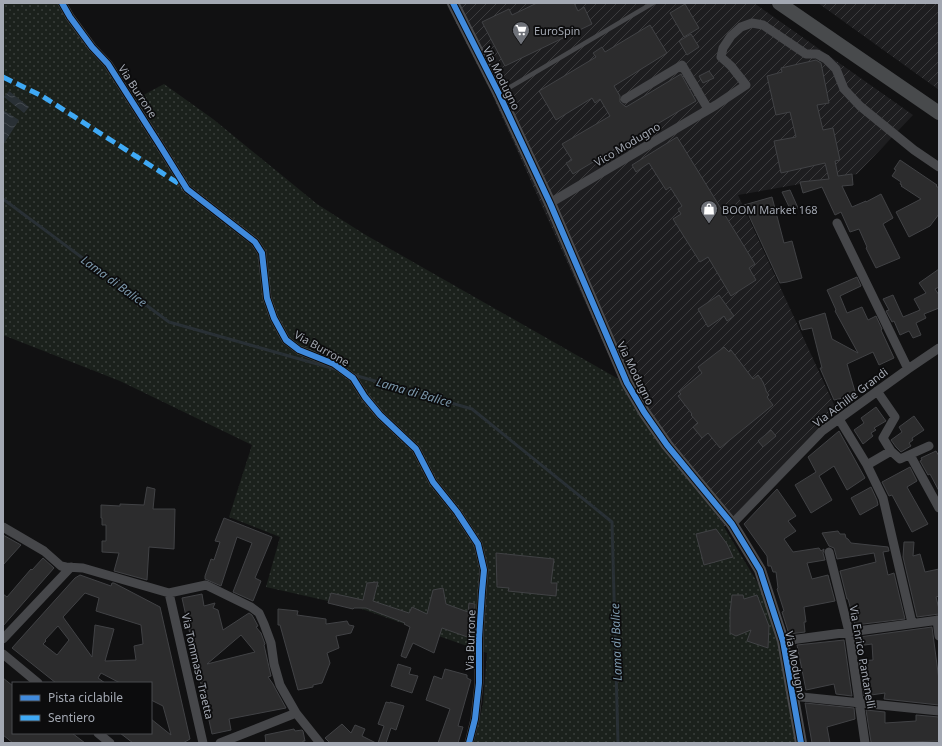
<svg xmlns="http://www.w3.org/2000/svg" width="942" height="746" font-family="'Noto Sans',sans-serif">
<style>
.industrial{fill:url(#industrial-furrows)}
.park{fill:url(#park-dots)}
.water{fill:url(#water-waves)}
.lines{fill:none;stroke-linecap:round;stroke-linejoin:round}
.stream{stroke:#293035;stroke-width:3}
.building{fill:#2c2c2d;stroke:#414245;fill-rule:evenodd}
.lane{stroke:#46474a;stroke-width:4.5}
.street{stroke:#46474a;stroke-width:9}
.secondary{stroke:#4a4b4e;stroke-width:12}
.primary{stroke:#484a4c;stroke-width:14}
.quiet{stroke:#3fa9f5;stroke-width:5;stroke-dasharray:10 5;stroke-linecap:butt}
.cycleway-casing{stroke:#0c0c0d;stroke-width:8}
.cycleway{stroke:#408adc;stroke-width:6}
.labels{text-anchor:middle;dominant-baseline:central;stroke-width:3.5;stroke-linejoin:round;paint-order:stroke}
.poi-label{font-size:11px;fill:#a3a8b2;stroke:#0c0c0d;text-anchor:start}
.street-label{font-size:11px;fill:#a3a8b2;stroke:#0c0c0d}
.water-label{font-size:12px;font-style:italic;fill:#7b97ab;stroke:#0c0c0d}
</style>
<defs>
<pattern id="industrial-furrows" width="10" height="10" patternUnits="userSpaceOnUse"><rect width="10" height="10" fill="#1e1e20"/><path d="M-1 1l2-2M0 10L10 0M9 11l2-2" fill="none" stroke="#3c3c3e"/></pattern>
<pattern id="park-dots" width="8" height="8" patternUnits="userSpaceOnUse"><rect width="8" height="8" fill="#1b211c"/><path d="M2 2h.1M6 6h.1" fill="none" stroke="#393e3b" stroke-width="1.8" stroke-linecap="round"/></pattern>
<pattern id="water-waves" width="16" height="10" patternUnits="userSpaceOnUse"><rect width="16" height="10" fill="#293035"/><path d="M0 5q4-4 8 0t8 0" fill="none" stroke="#454b50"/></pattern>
</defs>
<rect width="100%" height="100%" fill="#111112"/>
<path class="industrial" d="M446 3H754L913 115 857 174 738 195 837 411 819 427 724 527 629 400 491 92Z
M818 3H939V90Z"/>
<path class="park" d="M3 3H60L134 100 164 84 213 119 317 204 364 234 622 381 718 517 774 610 799 743H474L483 704 487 653 359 608 266 587 280 537 229 517 252 445 120 381 3 335Z"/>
<path class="water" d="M9 91 29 107 24 113 4 97Z
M3 110 19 120 3 145Z"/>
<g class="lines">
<path class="stream" d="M3 199 169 322 335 369
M354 375 472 409 612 522 618 743"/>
</g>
<path class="building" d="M537 3H574L578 11 584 7 592 24 505 66 482 22 509 9 512 15Z
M685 4 699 28 684 37 670 13Z
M650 25 667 53 614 86 620 96V102L626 107 681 74 696 101 573 174 566 163 572 160 562 144 610 116 600 99 595 103 592 98 556 120 539 91 596 57 593 53 602 47 605 52Z
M691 34 699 47 687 55 679 41Z
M816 60 821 63 829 103 817 105 823 130 833 128 840 160 835 161 838 176 852 174 853 185 842 186 852 207 866 201V202L881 194 893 218 883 224 900 258 876 268 866 248 867 247 859 229 850 232 841 212 835 215 822 187 803 193 800 182 829 179 825 163 781 173 774 141 796 137 790 112 776 115 767 76 782 72 781 68Z
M709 71 714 78 703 83 699 76Z
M677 137 755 264 749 268 756 280 731 296 708 257 700 262 673 219 681 214 678 209 682 206 670 187 666 190 649 163 636 172 632 165Z
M900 160 937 185 936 186 939 188V214L930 226 909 237 896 212 921 199 901 186 902 185 900 184 901 182 892 176 896 170 894 169Z
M790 190 798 208 791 211 782 192Z
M772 197 784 243 792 241 802 278 787 282 780 283 744 205Z
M939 269V287L935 289 939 295V308L924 314 926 318 916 323 921 335 913 338 909 331 900 335 894 321 892 322 886 311 889 310 883 299 893 295 903 317 920 310 914 299 926 293 919 283Z
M857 277 861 286 840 296 847 313 862 307 868 320 876 316 882 329 881 330 894 358 879 365 873 352 847 364 856 395 834 400 820 368H822L812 328 802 330 799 321 825 313 832 339 858 353 835 311 836 310 827 290Z
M719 295 734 316 727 321 724 316 708 327 698 309Z
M724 347 729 352 731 350 753 379 758 375 763 382 766 390V391L769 395 767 397 773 405 720 448 708 433 702 438 693 427 698 423 691 415 692 414 678 396 681 394 679 392 702 373 698 367Z
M876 407 886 421 874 428 876 430 871 433 873 436 863 444 854 430 864 423 861 418Z
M914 416 924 430 912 438 913 440 909 443 911 446 901 452 896 447 891 440 902 432 899 427Z
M771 430 776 436 763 447 758 441Z
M839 431 865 478 847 490 834 466 819 476 832 500 811 513 795 485 816 472 808 457Z
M936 451 939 456V491L930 474 928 475 920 461 922 460 921 458Z
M910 467 917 481 907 487 928 524 912 532 892 495 889 496 882 482Z
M147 487 155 489 153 509H175L174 549 149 547 147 580 114 571 119 553 102 552V541H106V525H102V518H101V505L120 506V504L144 505Z
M871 487 877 500 878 505 860 515 851 498Z
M777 489 796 516 788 521 796 531 784 539 793 552 819 548 821 551 824 549 823 553 825 560 807 563 812 579 828 575 835 601 804 607 806 622H804L805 632 789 634 782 612 784 611 777 589 778 588 776 572H773L771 566H768L767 556 744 524Z
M224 518 272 537 255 578 261 581 253 601 233 592 252 543 237 537 221 586 205 579V576L211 559 214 560 220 542 215 541Z
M716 529 727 544 733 557 704 565 696 534Z
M838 531 840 534H845L846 538 848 539 851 543 888 547 889 551 883 552 888 575 894 573 905 619 855 625 848 599H847L840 571 876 562 874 553 837 559 834 548 829 546 822 533Z
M3 535 21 545 3 565Z
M904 542H914L913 556 920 554 925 572 939 569V596L936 597 939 609V614L917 617 903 557Z
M496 553 554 559 551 583H557L556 596 508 591 509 588 497 587Z
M43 558 54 568 3 626V594L7 597 31 569 32 570Z
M80 575 111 586 112 583H114L160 607 190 739 183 743H133L120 733H151V719L171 735 163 706 151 700V683H120L101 673 98 678 105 683H56L12 648 75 578ZM85 593 99 598 96 611 141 625 143 644 134 646 136 660 105 661 114 629 95 625 92 657 63 617ZM58 626 69 640 57 655 43 644 46 641 45 640Z
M378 582 373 601 409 613 412 607 427 614 433 590 443 588 446 604 468 612 469 603 475 604 473 639 442 628 434 653 413 643 406 658 401 656 410 627 404 624 405 623 366 608H354L353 609 328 603 331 593 363 600 367 583Z
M202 594 204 606 215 603 213 608 218 610 223 630 249 613 252 615 258 626 256 627 261 633 265 644 264 645 271 676 268 677 273 684 275 688 286 708 229 719 231 730 212 734 182 598ZM241 635 255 652 207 664Z
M732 595H743L744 599 757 595 769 626 768 648 747 641 751 630 736 636 730 633V613Z
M278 609 298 611 297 615 326 619V624L347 621 349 625 354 626 351 633 336 636 339 648 327 653 330 663 322 683 313 685V687L298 690 280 625H278Z
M932 627 939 680V705L884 699 885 693 864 696 859 661 873 660 872 644 857 646 856 638H859V637Z
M844 640 852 696 836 694 834 684 806 690 797 645Z
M398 664 411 668 409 674 418 676 412 693 391 686Z
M445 669 467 675V678L471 680 458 726 463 727 458 743H438L450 709 426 700 434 676 442 679Z
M3 678 13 686V733H72L85 743H13L3 735Z
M386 702 390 703V702L404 706 396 730 391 728 386 743H378L384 726 378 724Z
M805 703 854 708 855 719 827 727 830 743H812Z
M866 710 885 712V723L916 721V715L939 717V741L873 743 871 742Z
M342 724 351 733 355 725 365 729 362 736 376 743H330L325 738Z
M294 729 295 731 302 730 303 731 305 741H303V743H266L265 735Z"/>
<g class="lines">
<path class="lane" d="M500 93 653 3"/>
<path class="street" d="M62 3 70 17 92 47 108 64 159 144 187 189 255 242 262 253 267 298 274 318 286 340 299 350 334 364 353 378 365 397 380 415 416 449 433 482 457 512 478 544 484 570 482 592 479 638V683L475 719 469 743
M625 99 682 65 708 109
M550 203 716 105 746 85 731 66 721 57 723 48 731 36 741 27 752 23 763 25 806 54H817L826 59 836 69 844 89 860 106 914 150 939 167
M837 223 908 369
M877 391 895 417 883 438 891 451
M839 419 867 465 883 498 912 623
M910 455 939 508
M867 465 891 451 900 459 929 446
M732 524 822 431 908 369 939 348
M3 527 44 551 61 566 66 567 83 568 169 593 206 585 251 607 259 613 264 624 271 643 274 664 280 685 296 713 320 743
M829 552 849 632 865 743
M169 593 203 743
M937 620 939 636
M3 639 71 567
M783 641 939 620
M3 654 38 683
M792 696 939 711
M98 733 110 743
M220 743 296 713"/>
<path class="secondary" d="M453 3 499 94 550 203 627 383 644 412 667 445 732 524 760 570 783 641 801 743"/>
<path class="primary" d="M779 3 939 113"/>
<path class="quiet" d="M3 77 42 96 184 187"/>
<g class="cycleway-casing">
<path id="cycleway" d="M62 3 70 17 92 47 108 64 159 144 187 189 255 242 262 253 267 298 274 318 286 340 299 350 334 364 353 378 365 397 380 415 416 449 433 482 457 512 478 544 484 570 482 592 479 638V683L475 719 469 743
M453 3 499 94 550 203 627 383 644 412 667 445 732 524 760 570 783 641 801 743"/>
</g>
<use href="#cycleway" class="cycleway"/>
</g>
<defs>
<g id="supermarket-pin" transform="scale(0.9)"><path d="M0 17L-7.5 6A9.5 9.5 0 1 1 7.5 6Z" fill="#70737a" stroke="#0c0c0d"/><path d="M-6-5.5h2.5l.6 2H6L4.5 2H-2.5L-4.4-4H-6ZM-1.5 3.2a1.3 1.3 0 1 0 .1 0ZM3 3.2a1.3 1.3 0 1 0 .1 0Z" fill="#fff"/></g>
<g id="shop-pin" transform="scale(0.9)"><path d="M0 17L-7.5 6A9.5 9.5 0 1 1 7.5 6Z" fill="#70737a" stroke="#0c0c0d"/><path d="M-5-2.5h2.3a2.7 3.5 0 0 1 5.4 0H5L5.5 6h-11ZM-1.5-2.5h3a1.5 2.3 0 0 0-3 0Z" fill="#fff"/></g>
</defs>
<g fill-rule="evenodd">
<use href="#supermarket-pin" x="521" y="30"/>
<use href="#shop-pin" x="709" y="209"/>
</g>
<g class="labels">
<g class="poi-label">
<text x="534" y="30">EuroSpin</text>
<text x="722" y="209">BOOM Market 168</text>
</g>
<g class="street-label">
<text transform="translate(502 78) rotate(64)">Via Modugno</text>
<text transform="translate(138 91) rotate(57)">Via Burrone</text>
<text transform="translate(627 144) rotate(-31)">Vico Modugno</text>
<text transform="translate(322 348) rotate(29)">Via Burrone</text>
<text transform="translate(636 373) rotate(64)">Via Modugno</text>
<text transform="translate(850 397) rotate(-37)">Via Achille Grandi</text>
<text transform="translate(470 640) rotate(-88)">Via Burrone</text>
<text transform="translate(863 657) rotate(80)">Via Enrico Pantanelli</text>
<text transform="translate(796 665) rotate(79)">Via Modugno</text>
<text transform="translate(198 666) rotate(77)">Via Tommaso Traetta</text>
</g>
<g class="water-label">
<text transform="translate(114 281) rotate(36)">Lama di Balice</text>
<text transform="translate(414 392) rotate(16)">Lama di Balice</text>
<text transform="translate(616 642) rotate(-92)">Lama di Balice</text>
</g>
</g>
<rect width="942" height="746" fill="none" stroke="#a3a8b2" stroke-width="8"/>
<rect x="12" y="682" width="140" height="52" fill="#0c0c0d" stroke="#484a4f"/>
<rect x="20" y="695" width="20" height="6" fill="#408adc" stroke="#484a4f"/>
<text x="48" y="702" font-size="12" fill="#a3a8b2">Pista ciclabile</text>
<rect x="20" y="715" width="20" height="6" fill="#3fa9f5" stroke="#484a4f"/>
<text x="48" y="722" font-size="12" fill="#a3a8b2">Sentiero</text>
</svg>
